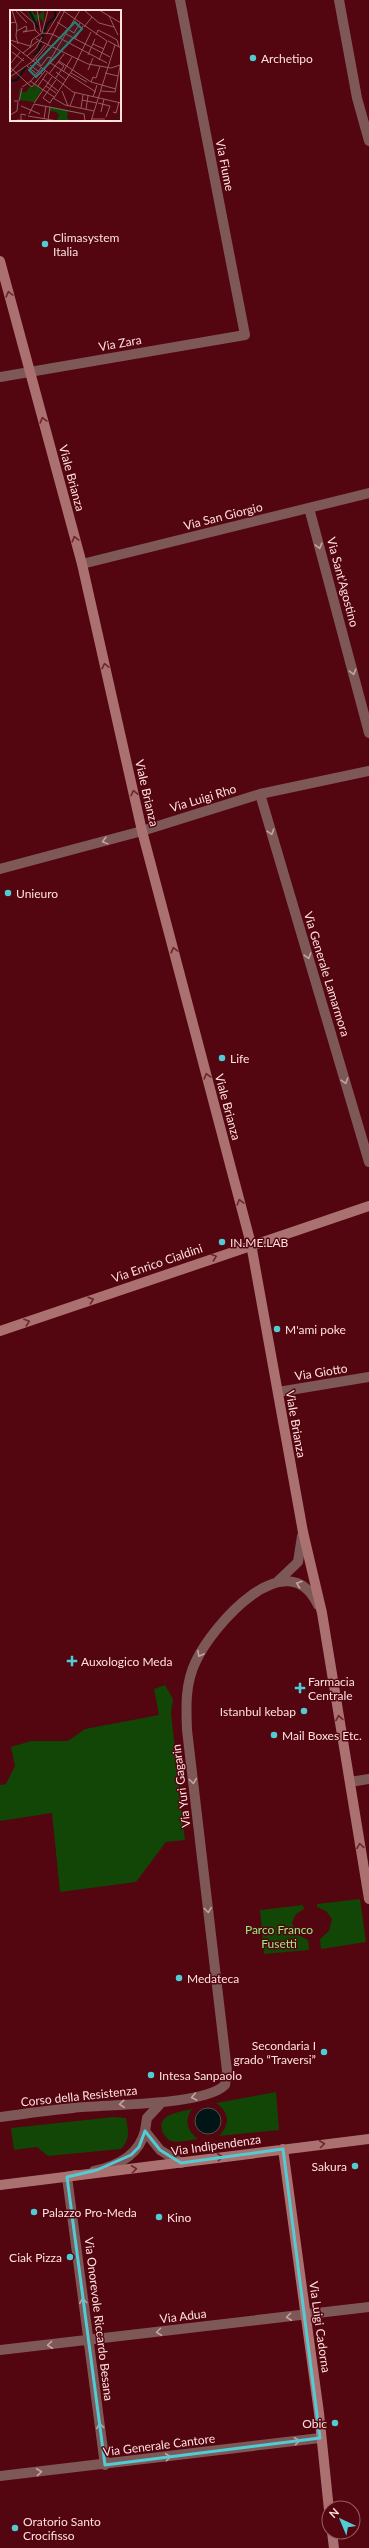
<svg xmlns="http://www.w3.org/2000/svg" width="369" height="2548" font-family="Lato,sans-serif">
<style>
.green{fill:#114607}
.water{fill:#021516;stroke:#4e5252}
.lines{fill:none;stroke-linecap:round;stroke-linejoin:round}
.street{stroke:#7d5857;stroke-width:10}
.secondary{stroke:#ab7170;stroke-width:10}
.oneway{stroke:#6d252d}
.oneway2{stroke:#c4a3a2}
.marked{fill:none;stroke:#51ccd4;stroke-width:3;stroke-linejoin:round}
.poi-dot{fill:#51ccd4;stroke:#530510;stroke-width:1.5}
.labels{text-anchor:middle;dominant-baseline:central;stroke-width:3;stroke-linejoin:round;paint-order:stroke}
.poi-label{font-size:12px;fill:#fee1df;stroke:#530510;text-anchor:start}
.street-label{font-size:12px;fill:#fee1df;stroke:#530510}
.park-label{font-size:12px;fill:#93ee84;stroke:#530510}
.inset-river{fill:none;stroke:#021516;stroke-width:2}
.inset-road{fill:none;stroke:#975d63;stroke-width:1}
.view{fill:#278179;fill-opacity:0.15;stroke:#278179;stroke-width:2}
.inset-edge{fill:none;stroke:#fee1df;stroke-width:2}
</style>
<rect width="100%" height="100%" fill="#530510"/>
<path class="green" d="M165 1685 173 1699 171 1713 185 1840 166 1842 136 1882 60 1892 52 1813 0 1821V1785L6 1784 15 1766 11 1747 31 1741H68L85 1729 159 1715 154 1689Z
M360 1899 366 1942 321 1949 320 1939 329 1931 332 1919 326 1911 317 1907V1904Z
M303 1905 304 1909 296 1914 292 1923 298 1935 308 1940 309 1950 264 1954 260 1910Z
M276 2092 279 2130 219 2136C230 2125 230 2112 216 2103Z
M192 2109C184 2120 187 2131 198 2139 190 2140 180 2143 172 2141 168 2141 165 2136 163 2133 155 2114 180 2112 192 2109Z
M114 2117 126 2118C128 2130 131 2139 121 2149L48 2156 37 2147 14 2150 11 2128Z"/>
<path class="water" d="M195 2121a13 13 0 1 1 26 0a13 13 0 1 1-26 0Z"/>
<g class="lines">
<path class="street" d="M339 0 357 98 369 141
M0 377 245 335 180 0
M309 508 369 733
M82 564 369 493
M260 794 369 1162
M0 869 142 831 260 794 369 771
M278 1392 369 1377
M277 1582 298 1562 302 1536
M350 1782 369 1779
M161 2103 147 2118 145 2131 160 2150 181 2163
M0 2117C24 2114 49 2110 73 2108 106 2104 204 2106 225 2085L227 2071 187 1730C186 1707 185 1683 196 1661 213 1625 287 1540 318 1605
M94 2171C118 2166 139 2155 145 2131
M76 2175 67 2177 105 2465
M0 2350 369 2307
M0 2476 320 2438"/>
<path class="secondary" d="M0 261 82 564 142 831 251 1244 303 1532 322 1613 369 1899
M0 1331 369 1206
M283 2149 319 2413 329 2510
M0 2185 369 2139
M332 2532 334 2548"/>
</g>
<defs><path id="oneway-chevron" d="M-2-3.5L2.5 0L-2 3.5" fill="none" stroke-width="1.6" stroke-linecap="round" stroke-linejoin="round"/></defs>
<g class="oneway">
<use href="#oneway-chevron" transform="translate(9 294) rotate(-105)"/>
<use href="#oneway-chevron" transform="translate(43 420) rotate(-105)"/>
<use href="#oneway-chevron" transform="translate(75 539) rotate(-105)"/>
<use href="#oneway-chevron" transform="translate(105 666) rotate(-103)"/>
<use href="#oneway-chevron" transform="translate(134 793) rotate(-103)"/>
<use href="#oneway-chevron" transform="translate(174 950) rotate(-105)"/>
<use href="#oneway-chevron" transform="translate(207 1076) rotate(-105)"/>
<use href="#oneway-chevron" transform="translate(240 1202) rotate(-105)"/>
<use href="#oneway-chevron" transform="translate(214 1257) rotate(-19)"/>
<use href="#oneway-chevron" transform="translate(91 1300) rotate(-19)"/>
<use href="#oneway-chevron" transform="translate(27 1322) rotate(-19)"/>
<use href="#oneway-chevron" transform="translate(339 1718) rotate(-100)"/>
<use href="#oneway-chevron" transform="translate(360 1846) rotate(-99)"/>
<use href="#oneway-chevron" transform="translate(322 2144) rotate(-7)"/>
<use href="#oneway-chevron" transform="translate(220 2157) rotate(-8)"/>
<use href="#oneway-chevron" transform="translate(134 2169) rotate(-7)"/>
</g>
<g class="oneway2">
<use href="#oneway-chevron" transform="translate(319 546) rotate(75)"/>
<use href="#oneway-chevron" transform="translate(353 672) rotate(75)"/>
<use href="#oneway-chevron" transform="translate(271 832) rotate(73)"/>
<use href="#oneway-chevron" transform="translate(105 841) rotate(165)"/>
<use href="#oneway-chevron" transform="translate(308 956) rotate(73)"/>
<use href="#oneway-chevron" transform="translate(345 1081) rotate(73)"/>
<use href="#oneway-chevron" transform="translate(299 1584) rotate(-161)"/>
<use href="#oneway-chevron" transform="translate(200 1654) rotate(119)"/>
<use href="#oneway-chevron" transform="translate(193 1781) rotate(83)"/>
<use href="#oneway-chevron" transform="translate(208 1910) rotate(83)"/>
<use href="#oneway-chevron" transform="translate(194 2097) rotate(169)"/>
<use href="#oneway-chevron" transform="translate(122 2104) rotate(175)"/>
<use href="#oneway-chevron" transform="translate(83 2301) rotate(-97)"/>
<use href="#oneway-chevron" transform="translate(289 2317) rotate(173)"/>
<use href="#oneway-chevron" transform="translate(159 2332) rotate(173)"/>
<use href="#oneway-chevron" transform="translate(50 2345) rotate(174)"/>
<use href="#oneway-chevron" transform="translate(100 2426) rotate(-98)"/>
<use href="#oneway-chevron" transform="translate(297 2441) rotate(-7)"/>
<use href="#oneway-chevron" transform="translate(168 2457) rotate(-7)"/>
<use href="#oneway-chevron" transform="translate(39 2472) rotate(-6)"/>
</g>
<path class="marked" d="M145 2131 160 2150 181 2163 283 2149 320 2438 105 2465 67 2177 97 2170 131 2155 139 2147Z"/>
<g class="poi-dot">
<circle cx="253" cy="58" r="4"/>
<circle cx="45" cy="244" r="4"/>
<circle cx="8" cy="893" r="4"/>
<circle cx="222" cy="1058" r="4"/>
<circle cx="222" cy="1242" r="4"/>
<circle cx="277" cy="1329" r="4"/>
<path d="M70 1655h4v4h4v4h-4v4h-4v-4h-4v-4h4z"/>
<path d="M298 1682h4v4h4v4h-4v4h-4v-4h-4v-4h4z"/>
<circle cx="304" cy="1711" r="4"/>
<circle cx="274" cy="1735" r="4"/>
<circle cx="179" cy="1978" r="4"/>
<circle cx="324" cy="2052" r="4"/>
<circle cx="151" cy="2075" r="4"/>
<circle cx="355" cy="2166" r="4"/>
<circle cx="34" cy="2212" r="4"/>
<circle cx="159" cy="2217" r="4"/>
<circle cx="70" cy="2257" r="4"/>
<circle cx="335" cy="2423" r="4"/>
<circle cx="15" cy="2528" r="4"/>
</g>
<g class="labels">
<g class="poi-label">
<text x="261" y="58">Archetipo</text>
<text x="53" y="237">Climasystem<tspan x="53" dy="14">Italia</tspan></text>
<text x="16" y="893">Unieuro</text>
<text x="230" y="1058">Life</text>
<text x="230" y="1242">IN.ME.LAB</text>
<text x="285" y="1329">M'ami poke</text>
<text x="81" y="1661">Auxologico Meda</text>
<text x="308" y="1681">Farmacia<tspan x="308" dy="14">Centrale</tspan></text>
<text x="296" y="1711" text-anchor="end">Istanbul kebap</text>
<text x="282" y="1735">Mail Boxes Etc.</text>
<text x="187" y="1978">Medateca</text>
<text x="316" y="2045" text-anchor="end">Secondaria I<tspan x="316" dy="14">grado “Traversi”</tspan></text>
<text x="159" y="2075">Intesa Sanpaolo</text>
<text x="347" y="2166" text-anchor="end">Sakura</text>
<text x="42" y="2212">Palazzo Pro-Meda</text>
<text x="167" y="2217">Kino</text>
<text x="62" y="2257" text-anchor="end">Ciak Pizza</text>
<text x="327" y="2423" text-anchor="end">Obic</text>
<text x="23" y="2521">Oratorio Santo<tspan x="23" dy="14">Crocifisso</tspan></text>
</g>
<g class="street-label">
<text transform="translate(225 165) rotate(79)">Via Fiume</text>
<text transform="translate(120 343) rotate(-10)">Via Zara</text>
<text transform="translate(72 478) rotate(75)">Viale Brianza</text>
<text transform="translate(223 516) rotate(-14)">Via San Giorgio</text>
<text transform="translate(343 582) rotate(75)">Via Sant'Agostino</text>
<text transform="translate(147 793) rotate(77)">Viale Brianza</text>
<text transform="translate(203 798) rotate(-17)">Via Luigi Rho</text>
<text transform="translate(327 974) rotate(73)">Via Generale Lamarmora</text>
<text transform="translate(228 1107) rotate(75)">Viale Brianza</text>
<text transform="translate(157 1263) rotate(-19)">Via Enrico Cialdini</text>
<text transform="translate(321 1372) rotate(-9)">Via Giotto</text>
<text transform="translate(296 1424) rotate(80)">Viale Brianza</text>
<text transform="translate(181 1786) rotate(-97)">Via Yuri Gagarin</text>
<text transform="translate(79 2096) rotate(-6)">Corso della Resistenza</text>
<text transform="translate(216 2145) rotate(-8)">Via Indipendenza</text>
<text transform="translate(183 2316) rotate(-7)">Via Adua</text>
<text transform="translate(99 2319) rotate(83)">Via Onorevole Riccardo Besana</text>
<text transform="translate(320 2327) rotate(82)">Via Luigi Cadorna</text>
<text transform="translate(159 2445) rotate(-7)">Via Generale Cantore</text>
</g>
<g class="park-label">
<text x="279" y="1929">Parco Franco<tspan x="279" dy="14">Fusetti</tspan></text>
</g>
</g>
<g transform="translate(10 10)">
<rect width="111" height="111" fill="#530510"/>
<path d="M17 0H23L24 4 28 5 33 2 29 0H34V13L29 7 26 13 23 12ZM25 74 32 80 24 92 9 90 11 79 8 89 10 77 12 82H16L20 76 26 81 23 78ZM24 93 82 105 58 101 57 108 61 111 47 110 49 105 46 102 40 101 38 96Z" fill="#114607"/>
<path class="inset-river" d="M19 0 28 18M31 32 37 14 45 7V0M23 45 28 42 31 33M0 71 7 70 16 57"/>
<path class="inset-road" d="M2 0 7 16 6 26 8 34M9 0 24 13 25 20 30 25M27 0 31 22M52 0 97 31 89 50M74 0 89 13 104 17M89 0 111 13M6 1 17 13M99 6 108 25M47 12 64 23 70 13M74 17 82 7M7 21 16 16 17 20 13 22M13 22 25 20M32 23 42 24 97 53M37 23 51 0M56 24 100 47M86 25 88 20 100 26 107 30 109 37M26 29 78 54 101 58 110 55M65 29 73 16M0 30V13L6 12M0 30 20 36M98 31 111 38M0 33 63 82 111 93M83 34 94 39M37 36 55 0M20 38 22 30 32 23 38 0M2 42 14 51M13 43 28 31M78 45 85 29M17 46 26 38 32 27M26 49 31 56 38 47 42 48M22 51 35 35M49 51 81 72 106 79M39 52 86 82M0 54 10 42M20 55 32 64M17 56 27 64M0 57 17 73M34 60 70 0M78 60 83 48M46 62 56 70M53 62 62 47M0 63 14 48M61 63 77 72M95 63 108 66M39 64 54 44M0 67 26 49 37 36M33 69 48 81M45 69 54 56 48 52M20 71 44 87M81 72 83 67 86 68 90 56M17 73 22 77 35 61M28 76 37 63M36 76 46 83M12 77 21 71 31 58M52 81 58 96M91 81 105 82M105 82 111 51M83 87 87 75M43 88 55 95 84 101M43 88 40 93 33 88 46 70M44 88 63 59 81 22M72 90 87 93M9 91 12 78M24 93 42 67M88 93 100 96 96 107M11 96 30 104M60 96 65 83M71 98 73 85M76 99 78 86M91 102 94 89M103 102 106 103 109 92M19 104 24 94 74 104 75 111M0 105 7 101 8 91H4M18 106 48 111M34 109 36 96M82 109H95M7 110 25 111M38 110 40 97M11 111V104L16 105M81 111 105 35"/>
<path class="view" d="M65 12 72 19 26 67 19 60Z"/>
<rect width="111" height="111" class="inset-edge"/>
</g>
<g transform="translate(341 2520) rotate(316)"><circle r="19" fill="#530510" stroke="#975d63"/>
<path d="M0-3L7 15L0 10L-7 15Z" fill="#51ccd4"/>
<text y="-6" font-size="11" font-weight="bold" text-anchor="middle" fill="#fee1df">N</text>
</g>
</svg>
